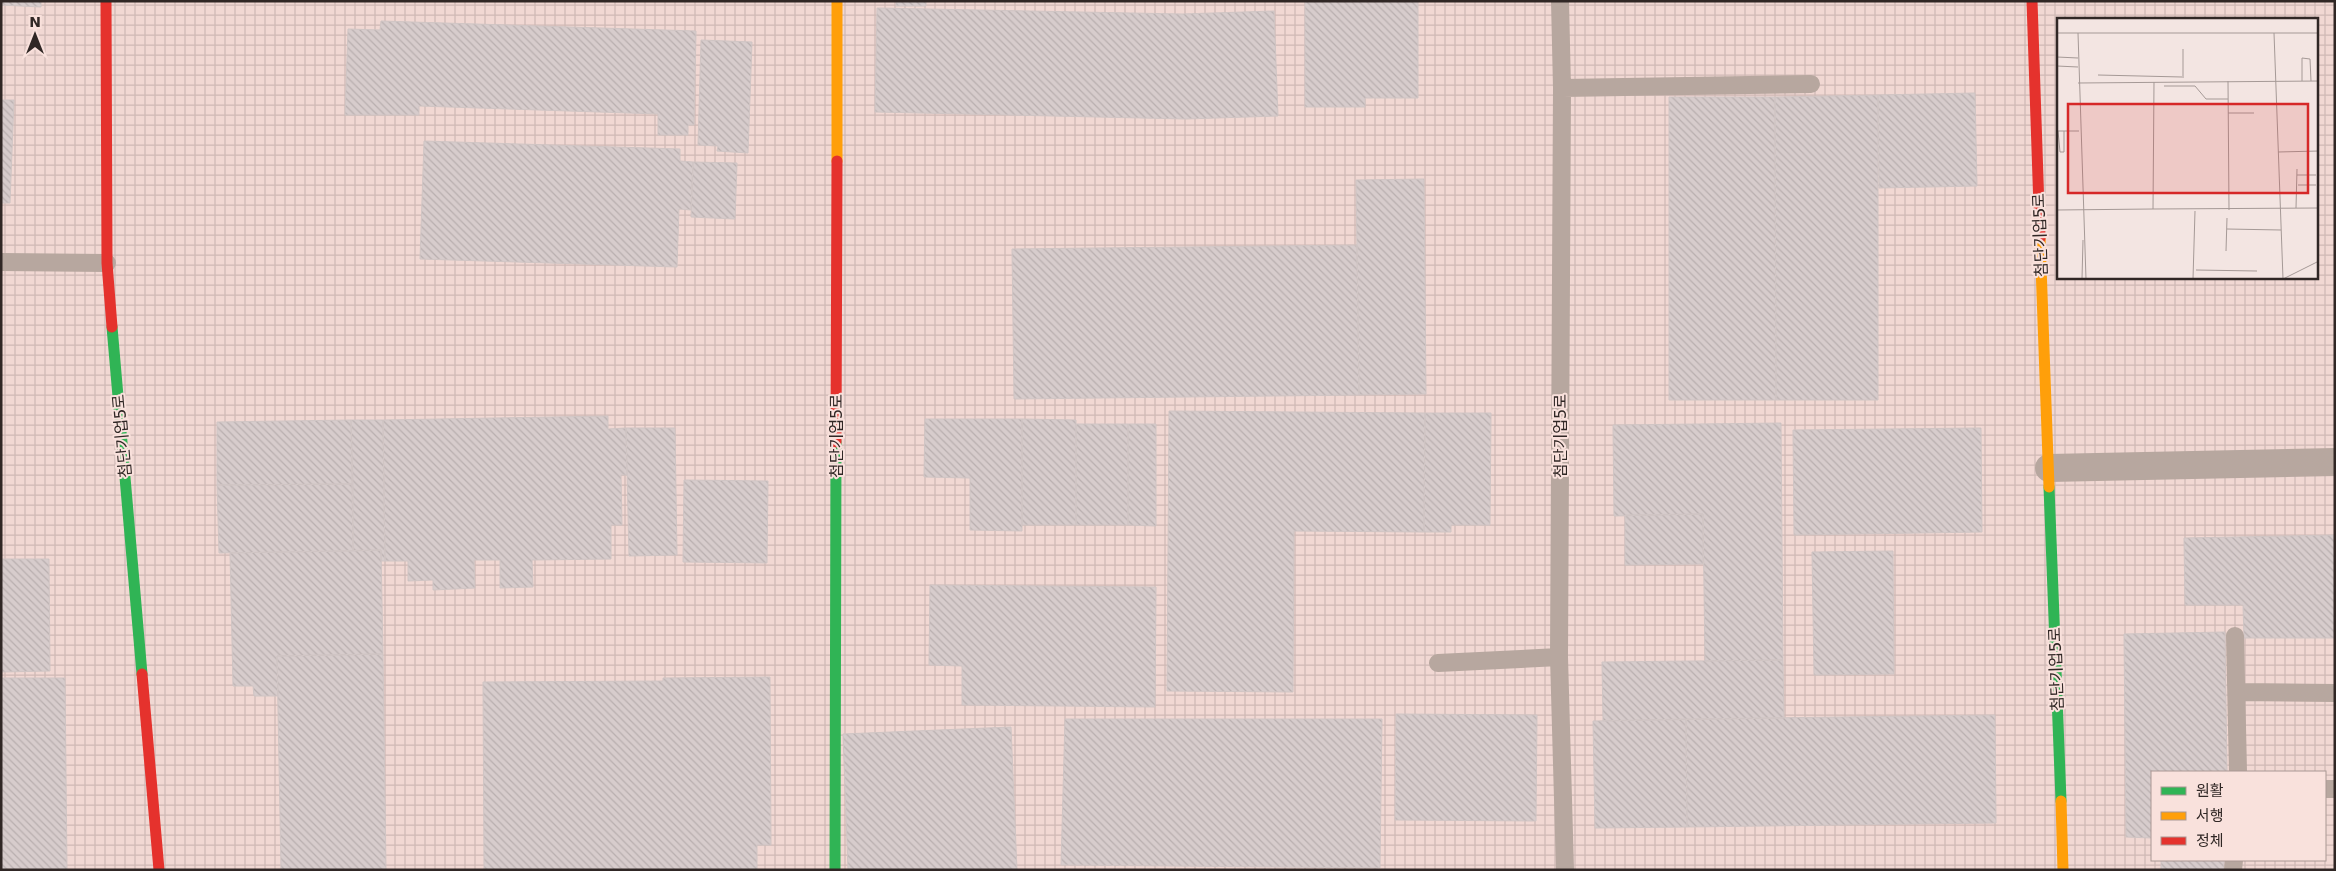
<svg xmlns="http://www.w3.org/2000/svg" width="2336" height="871" font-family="'DejaVu Sans','Noto Sans KR',sans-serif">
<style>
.industrial{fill:url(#industrial-grid);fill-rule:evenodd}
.building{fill:url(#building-back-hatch);stroke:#d0c5c4}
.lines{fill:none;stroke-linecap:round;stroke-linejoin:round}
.lane{stroke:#b7a79f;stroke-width:18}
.street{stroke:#b7a79f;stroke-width:28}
.fast{stroke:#30b455;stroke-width:11}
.slow{stroke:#ff9f0a;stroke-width:11}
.jam{stroke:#e5322d;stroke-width:11}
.labels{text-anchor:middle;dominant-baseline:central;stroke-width:4;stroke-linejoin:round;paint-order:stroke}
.street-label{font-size:16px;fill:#302725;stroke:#f9e1dc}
.inset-road{fill:none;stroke:#a59996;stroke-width:1}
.view{fill:#d62828;fill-opacity:0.15;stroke:#d62828;stroke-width:2.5}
.inset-edge{fill:none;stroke:#302725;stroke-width:2.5}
</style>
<defs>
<pattern id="industrial-grid" width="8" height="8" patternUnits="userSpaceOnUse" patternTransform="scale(1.25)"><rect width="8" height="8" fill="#f1d8d3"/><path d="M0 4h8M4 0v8" fill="none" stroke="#cfb9b5"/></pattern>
<pattern id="building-back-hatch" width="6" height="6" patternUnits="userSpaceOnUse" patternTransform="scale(1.25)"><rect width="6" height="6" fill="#d7cccc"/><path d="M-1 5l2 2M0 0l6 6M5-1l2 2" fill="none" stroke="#b9afaf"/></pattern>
</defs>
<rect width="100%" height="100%" fill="#f3e5e2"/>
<path class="industrial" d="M1 1H2335V870H1ZM2058 19H2317V278H2058ZM2152 772H2325V860H2152Z"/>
<path class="building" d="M1 1H41V7L1 5Z
M896 1H926V6H896Z
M1305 1H1418V98H1365V107H1305Z
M877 8 1182 14 1274 11 1278 116 1186 119 875 112Z
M381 21 696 31 694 125H688V135H658V114L419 106V115H345L348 29 380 30Z
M701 40 752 42 748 153 717 151 718 146 698 145Z
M1975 93 1977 186 1879 188 1878 95Z
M1878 95V400H1776L1775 97Z
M1669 97H1775L1776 400H1669Z
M1 100H14L10 203H1Z
M424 141 680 149V161L693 162 691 210 679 209 677 267 420 259Z
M693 162 737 163 735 219 691 217Z
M1424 179 1426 394 1359 395 1356 180Z
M1357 245 1359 395 1014 399 1012 249Z
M1169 411 1425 413 1424 532 1294 531 1293 692 1167 691Z
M1425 413H1491L1490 525H1451V532H1424Z
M608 416V429L626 428 627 475H621L622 525H611V559L532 560 533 587 500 588V560H474L475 588 433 590V580L408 581V561H385L383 420Z
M925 419H1022V531L970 530V478L924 477Z
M1022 419 1076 420V525H1022Z
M351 420 353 484 217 485V422Z
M351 420H383L385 561H381V550L353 551Z
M1781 423 1783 660 1705 661 1703 514 1614 516 1613 425Z
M1076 424H1128V525H1076Z
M1128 424H1156V526L1128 525Z
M626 428H675L677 555 629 556Z
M1981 428 1982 532 1794 535 1793 430Z
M684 480 768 481 767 563 683 562Z
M353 484V551L219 553 217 485Z
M1703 514V564L1625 565V515Z
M2335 535V638H2244L2243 605H2185L2184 538Z
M381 550 383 654 277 656 278 696H254L253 686H233L230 553Z
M1893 551 1894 674 1814 675 1812 552Z
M1 559H49L50 671 1 672Z
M930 585 1156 587 1155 707 962 705V666L929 665Z
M2225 632 2227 772H2152V838L2126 837 2124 634Z
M383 654 386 870H281L277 656Z
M1783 660 1784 718 1603 721 1602 662Z
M770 677 771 845H757V870H484L483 682 663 681V678Z
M1 678H65L67 870H1Z
M1396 714 1537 715 1536 821 1395 820Z
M1995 715 1996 823 1687 827 1686 719Z
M1065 719H1382L1380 868 1061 865Z
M1686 719 1687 827 1595 828 1593 721Z
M1011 727 1017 870H848L843 734Z
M2161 860H2224V870H2161Z"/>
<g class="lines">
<path class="lane" d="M1560 1 1562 88 1559 657 1565 870
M1562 88 1811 84
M1 262 107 263
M2235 636 2238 772
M1438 663 1559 657
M2238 692 2335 693
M2325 789H2335
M2233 870 2234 860"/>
<path class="street" d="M2049 468 2335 462"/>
<path class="fast" d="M112 327 142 674
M2049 487 2061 801
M835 870 836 442"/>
<path class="slow" d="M837 161V1
M2040 238 2049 487
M2061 801 2063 870"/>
<path class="jam" d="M106 1 107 263 112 327
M2032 1 2040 238
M836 442 837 161
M142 674 159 870"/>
</g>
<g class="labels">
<g class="street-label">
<text transform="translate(2040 235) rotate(-92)">첨단기업5로</text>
<text transform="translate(122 436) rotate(-95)">첨단기업5로</text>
<text transform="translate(836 436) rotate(-90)">첨단기업5로</text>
<text transform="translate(1560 436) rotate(-90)">첨단기업5로</text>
<text transform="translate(2056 669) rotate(-92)">첨단기업5로</text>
</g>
</g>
<g transform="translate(2057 18)">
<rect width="261" height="261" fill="#f3e5e2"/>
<path class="inset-road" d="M0 15H262M21 15 29 261M217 15 226 261M126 31V60M0 39 21 40M0 48 21 49M41 57 125 59M171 63 172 192M245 63V40L253 41 254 63M97 64 96 191 262 190M21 65 262 63M107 68H138L149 81H171M171 95H197M7 113V134H3L1 113H22M221 134 262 133M240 157H259M241 167H259M239 190 240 151M0 192 96 191M170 211 224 212M169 233 170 200M139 252 200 253M25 261 26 222M136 261 138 193M226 261 262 243"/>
<path class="view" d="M11 86H251V175H11Z"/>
<rect width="261" height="261" class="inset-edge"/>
</g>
<rect width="2336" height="871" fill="none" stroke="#302725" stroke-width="5"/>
<rect x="2151" y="771" width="175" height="90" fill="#f9e1dc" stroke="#a99793"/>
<rect x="2161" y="787" width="25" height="8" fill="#30b455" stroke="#a99793"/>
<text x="2196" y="796" font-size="15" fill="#302725">원활</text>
<rect x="2161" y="812" width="25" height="8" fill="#ff9f0a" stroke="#a99793"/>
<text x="2196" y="821" font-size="15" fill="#302725">서행</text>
<rect x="2161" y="837" width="25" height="8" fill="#e5322d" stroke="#a99793"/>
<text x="2196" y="846" font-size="15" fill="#302725">정체</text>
<g transform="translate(35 35)" stroke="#f9e1dc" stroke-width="4" paint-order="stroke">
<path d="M0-4L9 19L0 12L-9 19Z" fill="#302725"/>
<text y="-8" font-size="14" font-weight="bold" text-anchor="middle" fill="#302725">N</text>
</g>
</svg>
